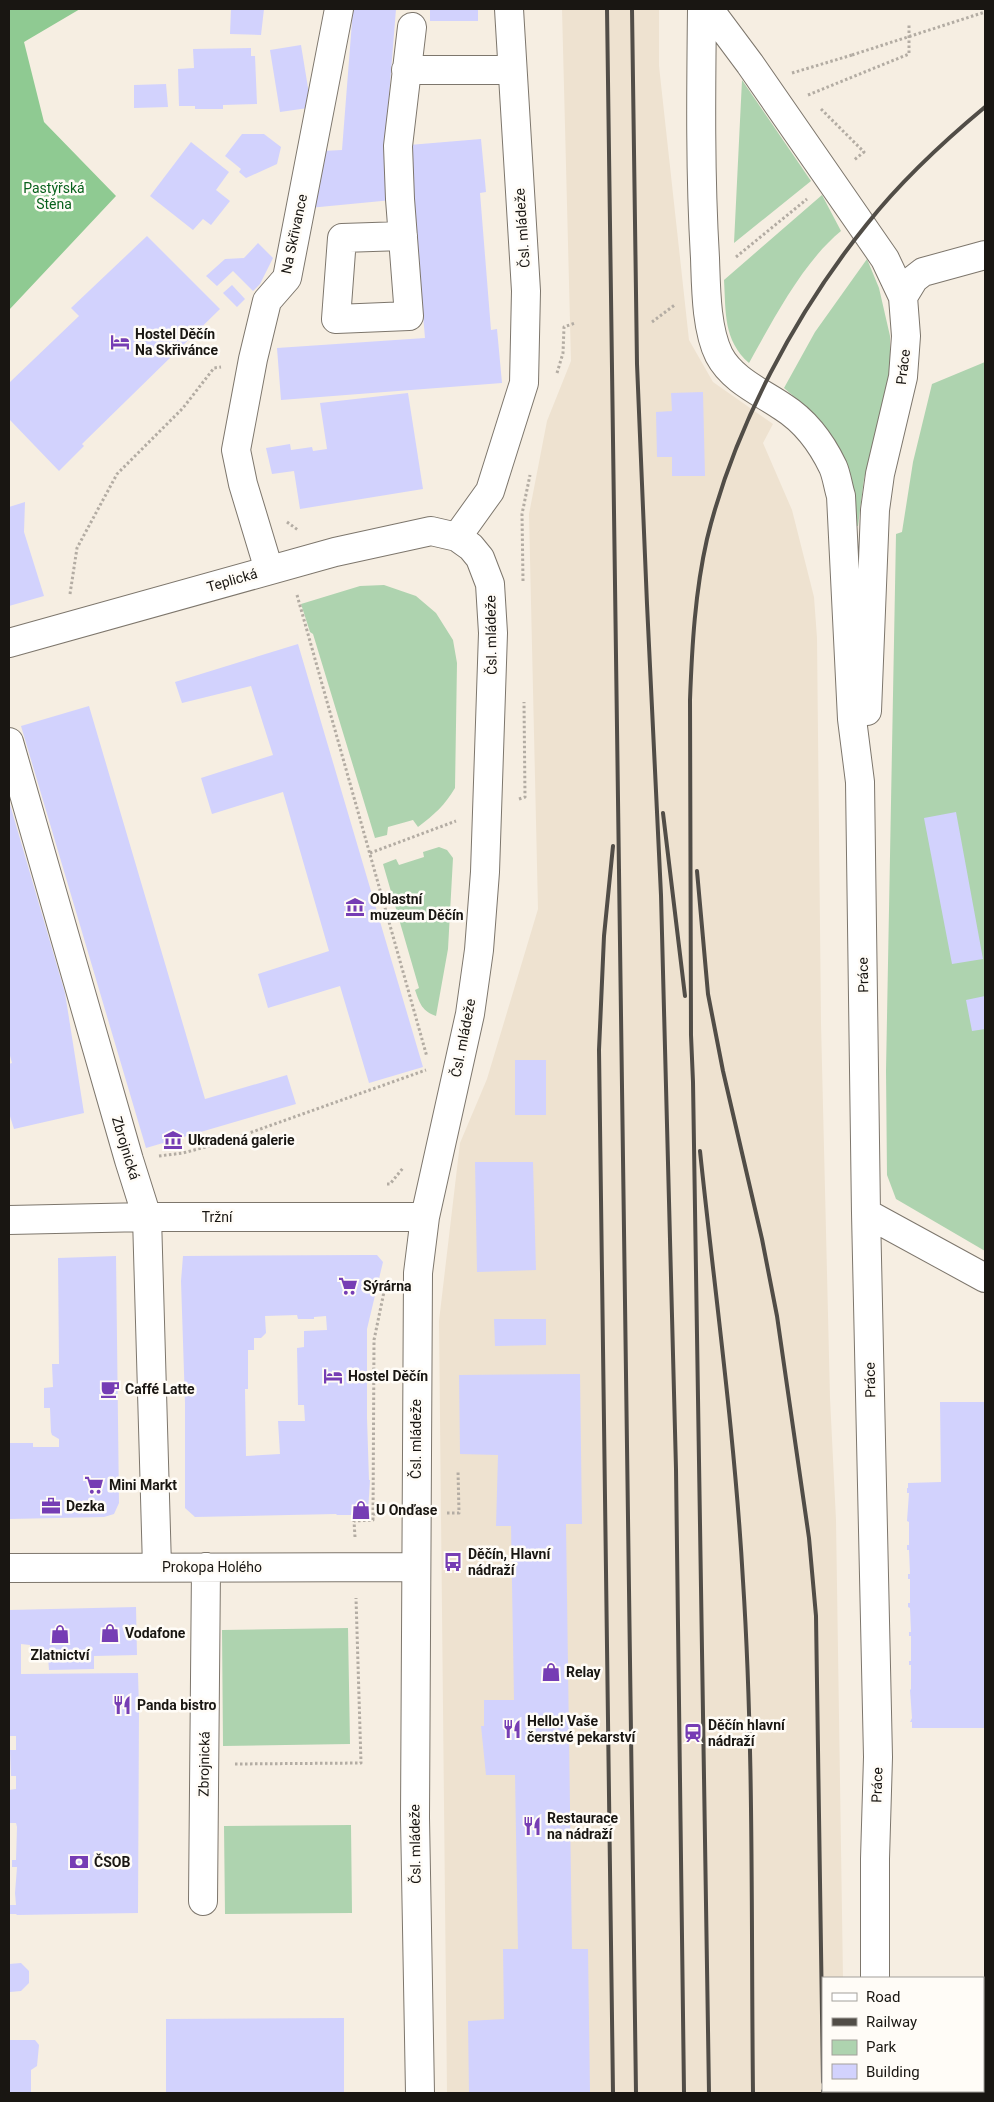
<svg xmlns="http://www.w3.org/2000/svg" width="994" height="2102" font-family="Roboto,sans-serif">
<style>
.built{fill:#eee2d0}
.green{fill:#aed3af}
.forest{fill:#8fca92}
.building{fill:#d2d2fd;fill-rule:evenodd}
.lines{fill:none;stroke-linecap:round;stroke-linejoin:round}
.minor-casing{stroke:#7d766c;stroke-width:30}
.path{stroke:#b3aca3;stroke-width:3;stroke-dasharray:2.5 2.5;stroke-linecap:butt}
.minor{stroke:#fff;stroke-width:28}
.rail{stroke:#514d47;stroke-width:4}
.path-bridge{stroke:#b3aca3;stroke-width:3;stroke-dasharray:2.5 2.5;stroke-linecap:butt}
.labels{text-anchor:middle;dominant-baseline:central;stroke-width:5;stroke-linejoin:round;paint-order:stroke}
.park-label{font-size:14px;fill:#09621d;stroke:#fffcf7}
.street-label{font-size:14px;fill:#191612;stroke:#fffcf7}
.poi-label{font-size:14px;font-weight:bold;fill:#191612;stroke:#fffcf7;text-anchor:start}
</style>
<rect width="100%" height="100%" fill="#f6eee2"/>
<path class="built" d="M562 9H659V66L689 340 713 382 773 424 763 443 792 510 814 597 817 638 821 1023 830 1398 836 1520 843 1978H823V2091H844V2093H447L439 1321 460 1143 487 1079 538 909 529 514 547 421 571 361Z"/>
<path class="green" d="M742 80 811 181 734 243Z
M822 195 841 231C803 262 773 320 749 363 723 340 726 312 724 280Z
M867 259 879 288 890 336V379L864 479 858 526H855L834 441 812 412 784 388 815 332Z
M985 362V1251L896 1199 887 1175 886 1071 896 534 902 532 913 462 932 384Z
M384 585 416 596 436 613 453 640 457 663 455 788C445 805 434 815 418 827L413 820 388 827 387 835 375 838 313 634 310 632 301 604 360 586Z
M439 847 447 850 453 858 448 949 436 1016C422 1011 420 1004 415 990L419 988 383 864 396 859 399 865 424 857 423 852Z
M348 1628 350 1744 223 1746 222 1630Z
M351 1825 352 1913 225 1914 224 1826Z"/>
<path class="forest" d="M9 9H80L24 42 44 122 116 196 9 310Z"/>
<path class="building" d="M231 9H264L261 35 230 34Z
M353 9H396L385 147 481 139 486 192 480 193 491 330 497 329 502 383 281 400 277 348 425 338 413 198 309 208 322 151 342 150Z
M430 9H478V21H430Z
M301 45 310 100 308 108 280 112 270 50Z
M251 48V56H255L257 104 223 105V109H195V106H179L178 69 194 68 193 49Z
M166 84 168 107 134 108V85Z
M242 134H264L281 147 277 164 246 178 239 172 241 169 225 156Z
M191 142 229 172 216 190 230 201 211 225 203 219 193 230 150 196Z
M147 236 220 309 82 444 84 446 59 471 9 419V383L79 316 71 308Z
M258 243 273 258 260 284 253 291 233 271 217 286 206 276 225 259 244 258Z
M232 285 245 299 237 307 223 293Z
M703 392 705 476H672V457H657L656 412 672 411 671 393Z
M408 393 423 489 300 509 294 471 272 474 266 448 290 444 291 450 312 447 313 451 327 449 320 403Z
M25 502 24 532 44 596 9 606V507Z
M298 644 423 1067 369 1083 340 986 268 1008 258 974 329 951 283 792 212 814 201 778 273 755 251 686 182 703 175 682Z
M89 706 205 1099 287 1075 296 1104 146 1148 21 726Z
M9 801 65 993 84 1113 14 1129 9 1113V1064L12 1063 9 1052Z
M956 812 983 959 952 964 924 818Z
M985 996V1029L972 1031 966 1000Z
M515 1060H546V1115H515Z
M475 1162H533L536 1270 477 1272Z
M367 1255H377L383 1262 367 1329V1418L369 1480H370L368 1512 357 1515H337L336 1514 195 1517 185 1508V1403L181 1281 183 1256ZM297 1315 298 1319H314V1317L326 1316 327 1330 304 1331V1347L297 1348 298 1405H304L305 1421H278L280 1454 246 1456 245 1389H248V1350H254V1338H261L266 1333 265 1316Z
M116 1256 119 1503 114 1514 104 1517 9 1519V1443H33V1447H59V1439L52 1435 51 1432 50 1408H44V1388L53 1387 52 1364H59L58 1258Z
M494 1319H546V1345L495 1346Z
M580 1374 582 1524H566L572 1949H588L590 2093H469L468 2021 504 2019 503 1949H518L515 1775H486L481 1726H484V1700H514L511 1526H496L498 1455 460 1454 459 1375Z
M940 1402H985V1728H912V1722H910L912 1718 910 1690 911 1689V1665H909V1661H911V1636H909V1632H911L910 1608 908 1607V1603H910V1579H908V1574H910L909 1550H907V1545H909V1522L907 1521 909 1493H907V1488H908V1483L941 1482Z
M136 1607 137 1655 94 1656V1669L49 1670 48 1657H30V1645L21 1644V1674L138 1673 139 1709 138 1913 17 1915 16 1914H9V1905H16L15 1893 17 1867H12V1860H16L17 1827 16 1823H9V1790L16 1789V1776H11L10 1750H16V1736H9V1610Z
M21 1963 29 1971V1983L21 1991 10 1992 9 1964Z
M344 2018V2093H166V2019Z
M9 2040H35L39 2045 37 2066 31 2070V2093H9Z"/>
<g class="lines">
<g class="minor-casing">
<path id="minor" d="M702 9C701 92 700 175 705 258 706 287 706 329 719 355 732 380 761 392 783 407 805 421 822 444 833 467 837 476 838 487 841 496L852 719 860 782 866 1213 878 1757 875 1859V1978
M709 9 750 64 885 259 903 297 906 336 903 377 880 474 875 510 867 711
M406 70H512
M403 236 342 238 336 319 409 316 400 199 398 146 412 27
M903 297 914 279 923 272 985 255
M457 537 490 491 524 383 526 291 509 9
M269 570 243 484 236 450 253 359 267 301 287 278 339 9
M9 643 335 552 431 531 457 537 471 547 480 558 490 584 493 633 485 872 479 950 470 1014 425 1217 418 1273 415 1818 420 2093
M9 742 129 1160 147 1217 157 1567
M866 1213 985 1278
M9 1220 147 1217H425
M9 1568 416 1567
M203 1901 206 1567
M876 2091V2093"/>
</g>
<path class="path" d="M792 73 852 55
M808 95 909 54V24
M821 109 864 152 854 160
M736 257 807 199
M652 322 676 304
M557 373 563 353 564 327 575 323
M287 522 298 530
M523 581 522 514 530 475
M70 594 77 548 117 474 183 408 214 368 221 367
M297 595 427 1057
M519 799 525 797 524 702
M370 853 456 821
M159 1156 183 1153 224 1142 426 1070
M387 1184H390L403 1168
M447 1513H459L458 1470
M373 1514H380
M355 1537 354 1521 373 1520 374 1340 385 1287
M235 1764 361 1763 356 1598"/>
<use href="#minor" class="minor"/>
<path class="rail" d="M607 9 636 2093
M632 9 637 364 647 604 661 895 676 1469 684 2093
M663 813 685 996
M697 871 708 994 723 1071 762 1239 777 1316 809 1538 816 1616 823 2082
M700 1151C715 1294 735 1437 743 1581 754 1751 751 1923 753 2093
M823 2091V2093
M613 2093 599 1050 604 936 613 846
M709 2093C705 1756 697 1419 693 1082L691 1035 690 700C692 646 695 592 707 539 734 428 796 312 867 224 901 181 943 142 985 107"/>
<path class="path-bridge" d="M852 55 985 12"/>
</g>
<defs>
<g id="hotel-bare" transform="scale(1.5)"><path d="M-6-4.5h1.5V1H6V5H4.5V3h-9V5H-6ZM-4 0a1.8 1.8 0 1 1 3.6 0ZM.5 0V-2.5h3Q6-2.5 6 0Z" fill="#763db4" stroke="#fffcf7" stroke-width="2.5" paint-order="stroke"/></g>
<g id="museum-bare" transform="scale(1.5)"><path d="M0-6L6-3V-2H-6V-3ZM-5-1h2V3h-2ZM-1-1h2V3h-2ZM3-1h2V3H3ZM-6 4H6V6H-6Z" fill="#763db4" stroke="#fffcf7" stroke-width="2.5" paint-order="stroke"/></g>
<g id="supermarket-bare" transform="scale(1.5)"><path d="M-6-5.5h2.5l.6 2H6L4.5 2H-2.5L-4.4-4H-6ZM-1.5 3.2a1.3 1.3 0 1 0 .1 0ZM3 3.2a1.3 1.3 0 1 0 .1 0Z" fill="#763db4" stroke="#fffcf7" stroke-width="2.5" paint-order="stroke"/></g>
<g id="cafe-bare" transform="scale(1.5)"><path d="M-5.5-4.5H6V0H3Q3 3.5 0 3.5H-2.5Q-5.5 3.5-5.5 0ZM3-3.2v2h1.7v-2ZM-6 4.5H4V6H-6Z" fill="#763db4" stroke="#fffcf7" stroke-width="2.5" paint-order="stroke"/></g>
<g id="office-bare" transform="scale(1.5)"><path d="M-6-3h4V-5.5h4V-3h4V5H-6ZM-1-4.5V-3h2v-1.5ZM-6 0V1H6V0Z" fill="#763db4" stroke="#fffcf7" stroke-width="2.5" paint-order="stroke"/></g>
<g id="shop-bare" transform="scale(1.5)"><path d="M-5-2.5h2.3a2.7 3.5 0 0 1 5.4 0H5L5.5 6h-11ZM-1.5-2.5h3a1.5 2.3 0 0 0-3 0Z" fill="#763db4" stroke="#fffcf7" stroke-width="2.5" paint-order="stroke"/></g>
<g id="bus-bare" transform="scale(1.5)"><path d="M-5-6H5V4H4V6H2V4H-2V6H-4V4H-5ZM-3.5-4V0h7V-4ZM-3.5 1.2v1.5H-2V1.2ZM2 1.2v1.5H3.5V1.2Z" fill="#763db4" stroke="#fffcf7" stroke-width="2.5" paint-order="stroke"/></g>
<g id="restaurant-bare" transform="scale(1.5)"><path d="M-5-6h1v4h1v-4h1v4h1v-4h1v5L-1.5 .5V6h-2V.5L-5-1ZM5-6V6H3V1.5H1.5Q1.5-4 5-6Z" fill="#763db4" stroke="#fffcf7" stroke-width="2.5" paint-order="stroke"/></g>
<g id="station-bare" transform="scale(1.5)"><path d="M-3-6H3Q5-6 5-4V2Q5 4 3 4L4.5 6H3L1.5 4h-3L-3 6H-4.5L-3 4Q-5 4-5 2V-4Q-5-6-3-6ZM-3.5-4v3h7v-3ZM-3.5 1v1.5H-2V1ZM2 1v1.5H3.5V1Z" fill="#763db4" stroke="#fffcf7" stroke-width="2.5" paint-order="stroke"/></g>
<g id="bank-bare" transform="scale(1.5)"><path d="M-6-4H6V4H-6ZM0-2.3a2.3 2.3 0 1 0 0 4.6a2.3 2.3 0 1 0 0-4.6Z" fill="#763db4" stroke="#fffcf7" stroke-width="2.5" paint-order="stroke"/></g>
</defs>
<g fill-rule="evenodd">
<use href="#hotel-bare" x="120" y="342"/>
<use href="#museum-bare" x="355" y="907"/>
<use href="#museum-bare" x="173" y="1140"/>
<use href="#supermarket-bare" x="348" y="1286"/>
<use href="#hotel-bare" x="333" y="1376"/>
<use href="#cafe-bare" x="110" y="1389"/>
<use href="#supermarket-bare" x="94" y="1485"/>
<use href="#office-bare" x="51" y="1506"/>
<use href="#shop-bare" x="361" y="1510"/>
<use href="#bus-bare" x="453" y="1562"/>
<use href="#shop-bare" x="110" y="1633"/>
<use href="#shop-bare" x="60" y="1634"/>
<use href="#shop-bare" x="551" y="1672"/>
<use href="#restaurant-bare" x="122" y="1705"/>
<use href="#restaurant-bare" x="512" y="1729"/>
<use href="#station-bare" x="693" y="1733"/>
<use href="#restaurant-bare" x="532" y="1826"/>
<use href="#bank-bare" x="79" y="1862"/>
</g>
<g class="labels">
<g class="park-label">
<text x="54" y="188">Pastýřská<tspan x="54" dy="16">Stěna</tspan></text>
</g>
<g class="street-label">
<text transform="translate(522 228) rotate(-94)">Čsl. mládeže</text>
<text transform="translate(294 234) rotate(-78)">Na Skřivance</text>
<text transform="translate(903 367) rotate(-83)">Práce</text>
<text transform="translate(232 580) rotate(-16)">Teplická</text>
<text transform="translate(491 635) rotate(-91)">Čsl. mládeže</text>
<text transform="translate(863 975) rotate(-91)">Práce</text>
<text transform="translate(463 1038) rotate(-79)">Čsl. mládeže</text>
<text transform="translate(126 1148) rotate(73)">Zbrojnická</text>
<text x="217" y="1217">Tržní</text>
<text transform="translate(870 1380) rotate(-91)">Práce</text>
<text transform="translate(416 1439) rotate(-90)">Čsl. mládeže</text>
<text x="212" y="1567">Prokopa Holého</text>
<text transform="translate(204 1764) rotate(-89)">Zbrojnická</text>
<text transform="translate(877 1785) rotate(-88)">Práce</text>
<text transform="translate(415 1844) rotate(-91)">Čsl. mládeže</text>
</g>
<g class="poi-label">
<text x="135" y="334">Hostel Děčín<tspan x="135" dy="16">Na Skřivánce</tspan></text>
<text x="370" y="899">Oblastní<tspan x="370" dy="16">muzeum Děčín</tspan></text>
<text x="188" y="1140">Ukradená galerie</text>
<text x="363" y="1286">Sýrárna</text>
<text x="348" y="1376">Hostel Děčín</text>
<text x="125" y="1389">Caffé Latte</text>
<text x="109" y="1485">Mini Markt</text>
<text x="66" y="1506">Dezka</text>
<text x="376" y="1510">U Onďase</text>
<text x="468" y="1554">Děčín, Hlavní<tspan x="468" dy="16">nádraží</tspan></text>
<text x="125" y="1633">Vodafone</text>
<text x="60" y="1655" text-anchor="middle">Zlatnictví</text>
<text x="566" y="1672">Relay</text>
<text x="137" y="1705">Panda bistro</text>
<text x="527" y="1721">Hello! Vaše<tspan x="527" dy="16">čerstvé pekarství</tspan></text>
<text x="708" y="1725">Děčín hlavní<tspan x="708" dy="16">nádraží</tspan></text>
<text x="547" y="1818">Restaurace<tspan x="547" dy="16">na nádraží</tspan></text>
<text x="94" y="1862">ČSOB</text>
</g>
</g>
<rect width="994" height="2102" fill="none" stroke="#191612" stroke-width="20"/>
<rect x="822" y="1977" width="162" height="115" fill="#fffcf7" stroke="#a3a09b"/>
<rect x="832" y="1993" width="25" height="8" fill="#ffffff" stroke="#a3a09b"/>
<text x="866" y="2002" font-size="15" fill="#191612">Road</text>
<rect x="832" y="2018" width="25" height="8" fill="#514d47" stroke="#a3a09b"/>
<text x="866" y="2027" font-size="15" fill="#191612">Railway</text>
<rect x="832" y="2040" width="25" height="15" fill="#aed3af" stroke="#a3a09b"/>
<text x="866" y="2052" font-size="15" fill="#191612">Park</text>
<rect x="832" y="2064" width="25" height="15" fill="#d2d2fd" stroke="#a3a09b"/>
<text x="866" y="2077" font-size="15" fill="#191612">Building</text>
</svg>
